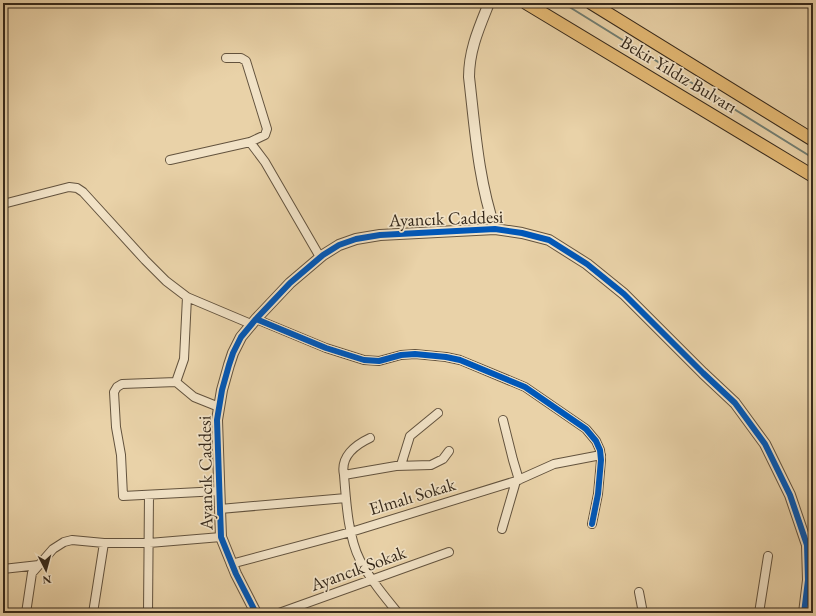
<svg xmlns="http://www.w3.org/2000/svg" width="816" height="616" font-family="'EB Garamond',serif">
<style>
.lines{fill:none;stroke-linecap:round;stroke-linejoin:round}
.stream{stroke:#717e73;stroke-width:2}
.minor-casing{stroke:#63533e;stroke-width:10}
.tertiary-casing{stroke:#63533e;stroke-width:12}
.primary-casing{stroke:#36291b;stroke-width:14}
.minor{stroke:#f1e2c6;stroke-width:8}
.tertiary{stroke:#f1e2c6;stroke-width:10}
.primary{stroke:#e4b974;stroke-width:12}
.cycleway-casing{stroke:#f1e2c6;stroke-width:8}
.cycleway{stroke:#0057b8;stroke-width:6}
.labels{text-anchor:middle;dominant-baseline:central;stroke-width:3.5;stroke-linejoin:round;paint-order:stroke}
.street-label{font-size:18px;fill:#36291b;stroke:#f1e2c6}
</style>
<rect width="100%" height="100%" fill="#e9d2a8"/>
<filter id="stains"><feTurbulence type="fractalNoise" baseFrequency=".005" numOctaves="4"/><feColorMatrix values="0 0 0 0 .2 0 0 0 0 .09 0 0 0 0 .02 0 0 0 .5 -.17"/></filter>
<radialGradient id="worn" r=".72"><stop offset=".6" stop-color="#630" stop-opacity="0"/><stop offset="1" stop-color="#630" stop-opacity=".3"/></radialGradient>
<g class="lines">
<path class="stream" d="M563 3 813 158"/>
<g class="minor-casing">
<path id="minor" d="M250 142 265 162 320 257
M170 160 250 142 265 135 267 129 246 61 241 58H226
M3 204 69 187 77 188 83 192 145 260 166 281 187 297 251 324
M187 297 184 359 176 382 122 384 117 387 114 392 116 427 121 455 123 496 219 491
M256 319 326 348 364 360 379 361 401 355 415 354 446 357 460 360 525 387 586 429 596 441 600 450 601 460 598 494 592 524
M176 382 194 397 219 407
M503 420 513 460 519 480
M401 465 410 436 438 413
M344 475C340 457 355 445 370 438
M220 509 346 498
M502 529 516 481
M231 564 351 532 516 481 554 464 601 455
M3 569 39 565
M639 592 643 613
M26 613 32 573 53 549 64 542 72 540 104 543H149L221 537
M93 613 104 543
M148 613 149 495
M279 613 449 552
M398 613C384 596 370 579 360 560 348 537 346 500 344 475L396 466 431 465 443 459 449 451
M759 613 768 556"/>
</g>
<g class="tertiary-casing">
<path id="tertiary" d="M489 3C479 28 469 50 469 77 475 128 478 179 495 229
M256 613 236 574 221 537 220 509 217 420 222 390 229 365 233 353 241 337 256 319 290 283 323 255 339 245 356 239 380 235 495 229 522 233 549 240 587 264 624 294 703 373 735 403 765 444 790 495 807 545 808 580 804 613"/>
</g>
<g class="primary-casing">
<path id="primary" d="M526 3 813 176
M591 3 813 140"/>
</g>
<use href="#minor" class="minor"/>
<use href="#tertiary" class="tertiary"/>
<use href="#primary" class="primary"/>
<g class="cycleway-casing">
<path id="cycleway" d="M256 319 326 348 364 360 379 361 401 355 415 354 446 357 460 360 525 387 586 429 596 441 600 450 601 460 598 494 592 524
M256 613 236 574 221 537 220 509 217 420 222 390 229 365 233 353 241 337 256 319 290 283 323 255 339 245 356 239 380 235 495 229 522 233 549 240 587 264 624 294 703 373 735 403 765 444 790 495 807 545 808 580 804 613"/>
</g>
<use href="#cycleway" class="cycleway"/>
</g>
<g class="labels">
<g class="street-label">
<text transform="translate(679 74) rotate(31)">Bekir Yıldız Bulvarı</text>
<text transform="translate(446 218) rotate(-2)">Ayancık Caddesi</text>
<text transform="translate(205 473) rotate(-91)">Ayancık Caddesi</text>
<text transform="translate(412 496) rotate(-17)">Elmalı Sokak</text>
<text transform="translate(358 568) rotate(-20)">Ayancık Sokak</text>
</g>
</g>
<rect width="816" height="616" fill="none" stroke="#e9d2a8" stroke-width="16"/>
<rect x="4" y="4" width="808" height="608" fill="none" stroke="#36291b" stroke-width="2"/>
<rect x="8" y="8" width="800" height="600" fill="none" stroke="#36291b"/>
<g transform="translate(46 570) rotate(174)" stroke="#f1e2c6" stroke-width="3" paint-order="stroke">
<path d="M0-3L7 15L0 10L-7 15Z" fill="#36291b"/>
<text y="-6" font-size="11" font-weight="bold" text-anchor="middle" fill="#36291b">N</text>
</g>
<rect width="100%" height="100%" filter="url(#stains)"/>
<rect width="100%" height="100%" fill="url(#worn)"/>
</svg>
